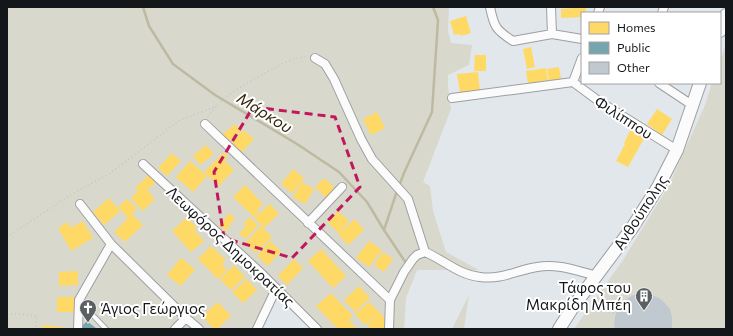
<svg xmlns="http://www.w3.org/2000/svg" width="733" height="336" font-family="Commissioner,sans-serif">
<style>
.green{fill:#d9d8cc}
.homes{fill:#ffd966}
.public{fill:#76a5af}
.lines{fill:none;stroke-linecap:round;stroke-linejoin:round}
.stream{stroke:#bebaa2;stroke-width:2.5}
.building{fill:#c0c9cf}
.lane-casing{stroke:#9c9fa2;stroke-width:6}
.street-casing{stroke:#9c9fa2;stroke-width:10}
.secondary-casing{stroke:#9c9fa2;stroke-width:14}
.path{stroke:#c4c6c7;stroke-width:1.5;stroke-dasharray:1 3;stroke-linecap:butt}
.lane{stroke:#fbfbfc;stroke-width:4}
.street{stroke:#fbfbfc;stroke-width:8}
.secondary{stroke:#fbfbfc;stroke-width:12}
.marked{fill:none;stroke:#c2185b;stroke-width:3;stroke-dasharray:8 5;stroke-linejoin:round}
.labels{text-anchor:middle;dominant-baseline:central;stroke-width:4;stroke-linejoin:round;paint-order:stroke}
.street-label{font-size:15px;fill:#14171a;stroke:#fff}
.poi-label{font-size:15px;fill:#14171a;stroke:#fff;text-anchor:end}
.water-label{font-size:16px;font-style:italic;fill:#322a0b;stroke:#fff}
</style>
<rect width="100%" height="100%" fill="#e2e7eb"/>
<path class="green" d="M7 7H449L448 31 451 43 472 45 469 65 448 75V87L451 109 423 182 430 186 433 211 446 252 479 270H417L406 298 404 329H317L276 289 257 329H7Z
M726 44V329H574L623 260 668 187 705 105 712 83H720V61Z
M469 295 464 329H452Z"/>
<path class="homes" d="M586 7V13H582V17L561 18V9Z
M466 16 471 33 461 36 460 34 454 35 450 21Z
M531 47 535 67 527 69 523 49Z
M475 55H486V71H474Z
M559 67 561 79 549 81 547 69Z
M546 68 548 81 528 84 526 71Z
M478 72 480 91 460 93 457 74Z
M657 109 672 119 662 135 647 124Z
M377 112 385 128 371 135 363 119Z
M235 124 241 131 228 142 222 135Z
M631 129 645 137 628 167 616 161 625 144 624 143Z
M243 130 254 139 242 152 232 143Z
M206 145 214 154 200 165 193 156Z
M224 152 228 156 224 160 234 170 219 186 204 172Z
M172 153 181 161 167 176 158 168Z
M190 161 207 176 193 192 176 177Z
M293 169 304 178 292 193 281 184Z
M149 175 156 182 147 190 155 199 143 211 131 198 138 191 135 188Z
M324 178 339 192 330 202 315 187Z
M301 182 314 189 305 204 293 197Z
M245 185 263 204 257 210 259 212 254 217 233 197Z
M109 198 120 211 104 225 93 212Z
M127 199 137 208 132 214 143 225 125 242 114 232 128 218 118 207Z
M270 204 279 214 264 228 254 218Z
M338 211 349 221 339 233 328 223Z
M229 213 235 218 226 231 219 226Z
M187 217 197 228 194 230 204 241 191 252 172 231Z
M250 217 258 226 245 239 239 233 246 227 243 224Z
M355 219 364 230 348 245 338 234Z
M83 221 93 238 71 251 58 228 68 222 71 228Z
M261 226 272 237 256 253 245 243Z
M270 241 281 251 268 266 257 256Z
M369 241 382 250 369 267 356 258Z
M211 246 226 260 222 264 227 270 218 279 198 259Z
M321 249 346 276 333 288 308 261Z
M383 252 393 259 384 272 374 265Z
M181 258 195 269 181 286 167 275Z
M294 259 303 268 287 285 278 276Z
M234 265 245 277 231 290 220 279Z
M78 271V285L59 286V272Z
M247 279 257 290 243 303 232 292Z
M359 286 370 298 355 312 344 300Z
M331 293 353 316 349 320 357 329H338L316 306Z
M57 297H79V312H57Z
M218 302 231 316 217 329H214L202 316Z
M369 302 391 324 386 329H372L367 325 377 314 365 325 355 314Z
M43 325 63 327 62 329H43Z"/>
<path class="public" d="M87 321 97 329H83L81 327Z"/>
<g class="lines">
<path class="stream" d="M143 7 149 26 173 64 215 95 297 144 339 172 367 202 384 230
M399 186 404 173 432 112 438 20 433 7
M397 191 384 230 406 263"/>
</g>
<path class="building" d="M646 293 659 298 664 302 670 309 672 317V329H615L614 323 616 313 621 305 628 298 636 294Z"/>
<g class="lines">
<g class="lane-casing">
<path id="lane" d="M80 302 106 329"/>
</g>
<g class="street-casing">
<path id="street" d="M490 7C494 27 496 30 513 41L552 34 582 39
M551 7 552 34
M598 13 600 7
M662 13 664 7
M315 58 325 64 334 79 361 139 372 159 408 199 425 252
M573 82 600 102 677 150
M573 82 582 58
M659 83 692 105
M452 98 573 82
M205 124 390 300
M143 164 262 274 317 329
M80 204 111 244 186 318 199 329
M308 223 342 187
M78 329 79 300 111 244
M175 329 186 318
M257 329 276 289
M389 329 390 300 404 272 413 259 417 255 425 252C444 260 459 275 480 277 502 280 517 270 537 267 558 263 577 271 597 276"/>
</g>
<g class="secondary-casing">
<path id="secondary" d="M720 31 726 15
M559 329 573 307 632 228 658 187 677 150 700 83"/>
</g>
<path class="path" d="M208 117C218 96 265 73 286 62L293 59 307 56
M7 237 72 194 109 174 180 120 217 106
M585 309 616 313
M7 313 37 316 35 329"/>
<use href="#lane" class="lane"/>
<use href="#street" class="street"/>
<use href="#secondary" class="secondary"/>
</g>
<path class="marked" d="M253 107 335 117 360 187 292 258 224 238 214 172Z"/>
<defs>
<g id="building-pin" transform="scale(0.9)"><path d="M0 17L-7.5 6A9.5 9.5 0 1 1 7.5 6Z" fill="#5c6063" stroke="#fff"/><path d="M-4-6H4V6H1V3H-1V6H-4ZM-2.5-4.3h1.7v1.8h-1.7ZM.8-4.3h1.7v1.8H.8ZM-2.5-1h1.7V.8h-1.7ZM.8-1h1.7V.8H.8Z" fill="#fff"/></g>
<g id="church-pin" transform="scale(0.9)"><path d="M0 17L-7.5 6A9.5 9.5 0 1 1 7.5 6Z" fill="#5c6063" stroke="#fff"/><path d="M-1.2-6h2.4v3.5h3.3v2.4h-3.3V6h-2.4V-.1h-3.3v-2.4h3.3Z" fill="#fff"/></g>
</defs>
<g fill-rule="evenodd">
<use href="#building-pin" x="644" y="296"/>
<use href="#church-pin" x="88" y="308"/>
</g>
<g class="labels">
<g class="street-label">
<text transform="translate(624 117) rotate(33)">Φιλίππου</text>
<text transform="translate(640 212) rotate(-57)">Ανθούπολης</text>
<text transform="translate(231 246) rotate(43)">Λεωφόρος Δημοκρατίας</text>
</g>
<g class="poi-label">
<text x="631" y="287">Τάφος του<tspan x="631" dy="17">Μακρίδη Μπέη</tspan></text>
<text x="101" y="308" text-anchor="start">Άγιος Γεώργιος</text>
</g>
<g class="water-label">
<text transform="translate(265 112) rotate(32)">Μάρκου</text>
</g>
</g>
<rect width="733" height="336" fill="none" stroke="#14171a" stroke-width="16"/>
<rect x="581" y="12" width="140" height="72" fill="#ffffff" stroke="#a1a2a3"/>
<rect x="589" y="22" width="20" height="12" fill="#ffd966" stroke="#a1a2a3"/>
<text x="617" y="32" font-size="12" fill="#14171a">Homes</text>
<rect x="589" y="42" width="20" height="12" fill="#76a5af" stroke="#a1a2a3"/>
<text x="617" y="52" font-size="12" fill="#14171a">Public</text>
<rect x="589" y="62" width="20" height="12" fill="#c0c9cf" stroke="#a1a2a3"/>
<text x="617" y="72" font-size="12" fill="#14171a">Other</text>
</svg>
